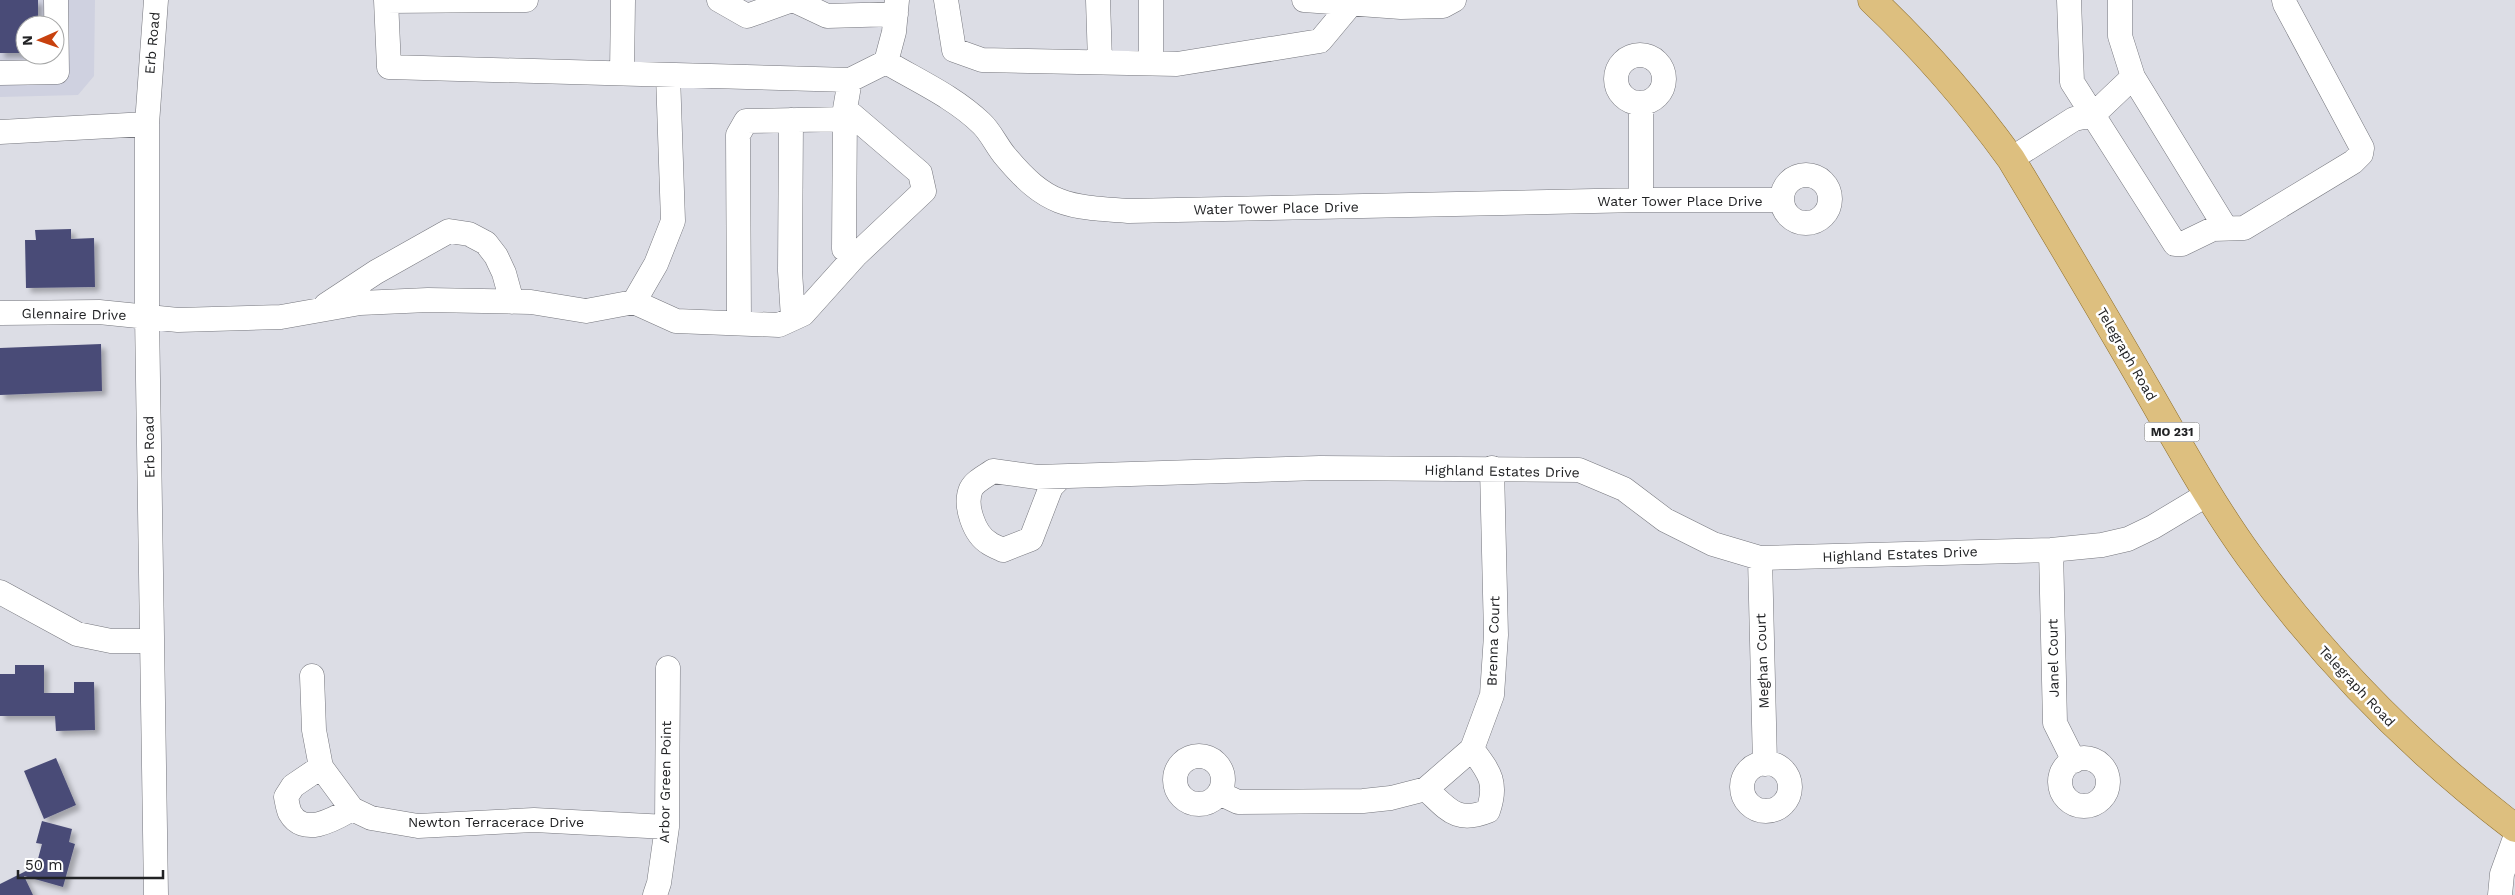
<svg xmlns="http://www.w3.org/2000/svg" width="2515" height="895" font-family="'Work Sans',sans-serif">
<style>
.built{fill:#cfd1e0;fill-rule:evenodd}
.building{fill:#4a4c77;filter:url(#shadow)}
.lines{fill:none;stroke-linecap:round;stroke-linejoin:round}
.minor-casing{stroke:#75767d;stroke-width:25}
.major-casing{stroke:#8d6d28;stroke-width:29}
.minor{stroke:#fff;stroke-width:24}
.major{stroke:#ddbf7f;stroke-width:28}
.labels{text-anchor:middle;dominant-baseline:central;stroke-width:5;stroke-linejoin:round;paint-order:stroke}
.shield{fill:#fff;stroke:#646466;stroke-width:1}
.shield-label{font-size:12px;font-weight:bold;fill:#212224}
.street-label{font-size:14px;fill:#212224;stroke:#fff}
</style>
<defs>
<filter id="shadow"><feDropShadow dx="4.5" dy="4.5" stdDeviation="2.5" flood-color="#0004"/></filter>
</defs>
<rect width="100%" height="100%" fill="#dcdde5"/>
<path class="built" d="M0 0H95L94 76 78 95 0 97ZM25 25H55V55H25Z"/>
<path class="building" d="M0 0H38V25H25V53H0Z
M71 229V239L94 238 95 287 26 288 25 240H36L35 230Z
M101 344 102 391 0 395V348Z
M15 665H44V693H74V682H94L95 730 56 731 55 716H0V674H15Z
M56 758 76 805 44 819 24 771Z
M42 821 72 829 69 842 75 844 63 887 24 876 33 895H0V884L36 866 42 844 36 843Z"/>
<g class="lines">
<g class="minor-casing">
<path id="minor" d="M156 0 147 124V315L156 895
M386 0 389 67 850 80 886 62
M719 0 747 16 792 0
M793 0 827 16 896 14
M897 0 894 32 886 62C918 81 954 97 981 123 991 132 997 147 1006 157 1047 206 1067 207 1129 211L1641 200H1782
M946 0 954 50 982 60 1177 64 1320 41 1350 5V0
M1098 0 1100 62
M1151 0V63
M1304 0 1401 7 1443 6 1454 0
M2069 0 2072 82 2093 115 2133 77
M2120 0V36L2133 77 2225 227
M386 1 526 0
M1616 79a24 24 0 1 1 48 0a24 24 0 1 1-48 0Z
M0 73 57 72 56 0
M622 73 623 0
M845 109 920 173 924 191 856 255 844 249 845 109 850 80
M791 120 790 271 793 318
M0 132 147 124
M2011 159 2074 119 2093 115 2175 244H2182L2213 229 2244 228 2353 162 2361 154 2362 148 2285 4 2284 0
M1782 199a24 24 0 1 1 48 0a24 24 0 1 1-48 0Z
M1641 200V103
M634 302 676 321 779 325 803 314 856 255
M326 305 376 272 449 231 469 234 486 243 496 256 504 273 512 302
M0 313 99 312 178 320 281 317 360 303 428 300 531 302 586 311 634 302 656 264 673 221 668 75
M739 323 738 135 746 121 845 119
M1061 477 1051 487 1031 539 1003 550C999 548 993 546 989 543 974 534 964 505 971 489 975 481 986 476 993 471L1037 477 1320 468 1579 470 1624 489 1665 520 1713 544 1760 558 2051 550 2102 545 2128 539 2153 527 2208 494
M2051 550 2055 723 2074 761
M1760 558 1765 764
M0 592 77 634 111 641H152
M312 676 314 730 321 767 352 809 371 818 418 826 534 820 667 827
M1175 780a24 24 0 1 1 48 0a24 24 0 1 1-48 0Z
M2060 782a24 24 0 1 1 48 0a24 24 0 1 1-48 0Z
M1742 787a24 24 0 1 1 48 0a24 24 0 1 1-48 0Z
M321 767 293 786 286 797C287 802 288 809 290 813 304 838 336 818 352 809
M1426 789C1448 809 1456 824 1488 811 1498 782 1489 772 1472 749
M1219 793 1238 802 1363 801 1391 798 1426 789 1472 749 1492 695 1496 635 1492 468
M655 895 659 883 667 827 668 668
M2500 895 2502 874 2515 838"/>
</g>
<g class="major-casing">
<path id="major" d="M1872 0C1924 49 1969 101 2011 159 2056 234 2101 310 2145 386 2178 443 2210 502 2249 556 2324 660 2413 750 2515 828"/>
</g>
<use href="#minor" class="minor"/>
<use href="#major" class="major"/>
</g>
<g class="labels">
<rect class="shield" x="2144.5" y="422.5" width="55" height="19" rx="4"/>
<g class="shield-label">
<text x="2172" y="432">MO 231</text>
</g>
<g class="street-label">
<text transform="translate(152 43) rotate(-85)">Erb Road</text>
<text x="1680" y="201">Water Tower Place Drive</text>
<text transform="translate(1276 208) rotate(-1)">Water Tower Place Drive</text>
<text transform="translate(74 314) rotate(1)">Glennaire Drive</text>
<text transform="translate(2127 354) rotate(60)">Telegraph Road</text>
<text transform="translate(149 447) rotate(-91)">Erb Road</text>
<text transform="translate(1502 471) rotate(1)">Highland Estates Drive</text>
<text transform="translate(1900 554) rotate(-2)">Highland Estates Drive</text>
<text transform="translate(1493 641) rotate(-88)">Brenna Court</text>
<text transform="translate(2053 658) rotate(-91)">Janel Court</text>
<text transform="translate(1762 661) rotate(-92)">Meghan Court</text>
<text transform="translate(2357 686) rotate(47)">Telegraph Road</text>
<text transform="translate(665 782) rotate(-89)">Arbor Green Point</text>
<text x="496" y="822">Newton Terracerace Drive</text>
</g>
</g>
<g transform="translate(40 40) rotate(268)"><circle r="24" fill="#ffffff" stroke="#a6a7a7"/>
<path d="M0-4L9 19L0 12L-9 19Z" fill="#c8410e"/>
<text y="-8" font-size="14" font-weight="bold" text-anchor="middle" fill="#212224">N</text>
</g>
<path d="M18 870v8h145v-8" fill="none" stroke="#212224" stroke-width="2.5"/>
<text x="25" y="870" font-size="15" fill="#212224" stroke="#ffffff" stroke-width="4" paint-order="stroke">50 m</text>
</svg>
